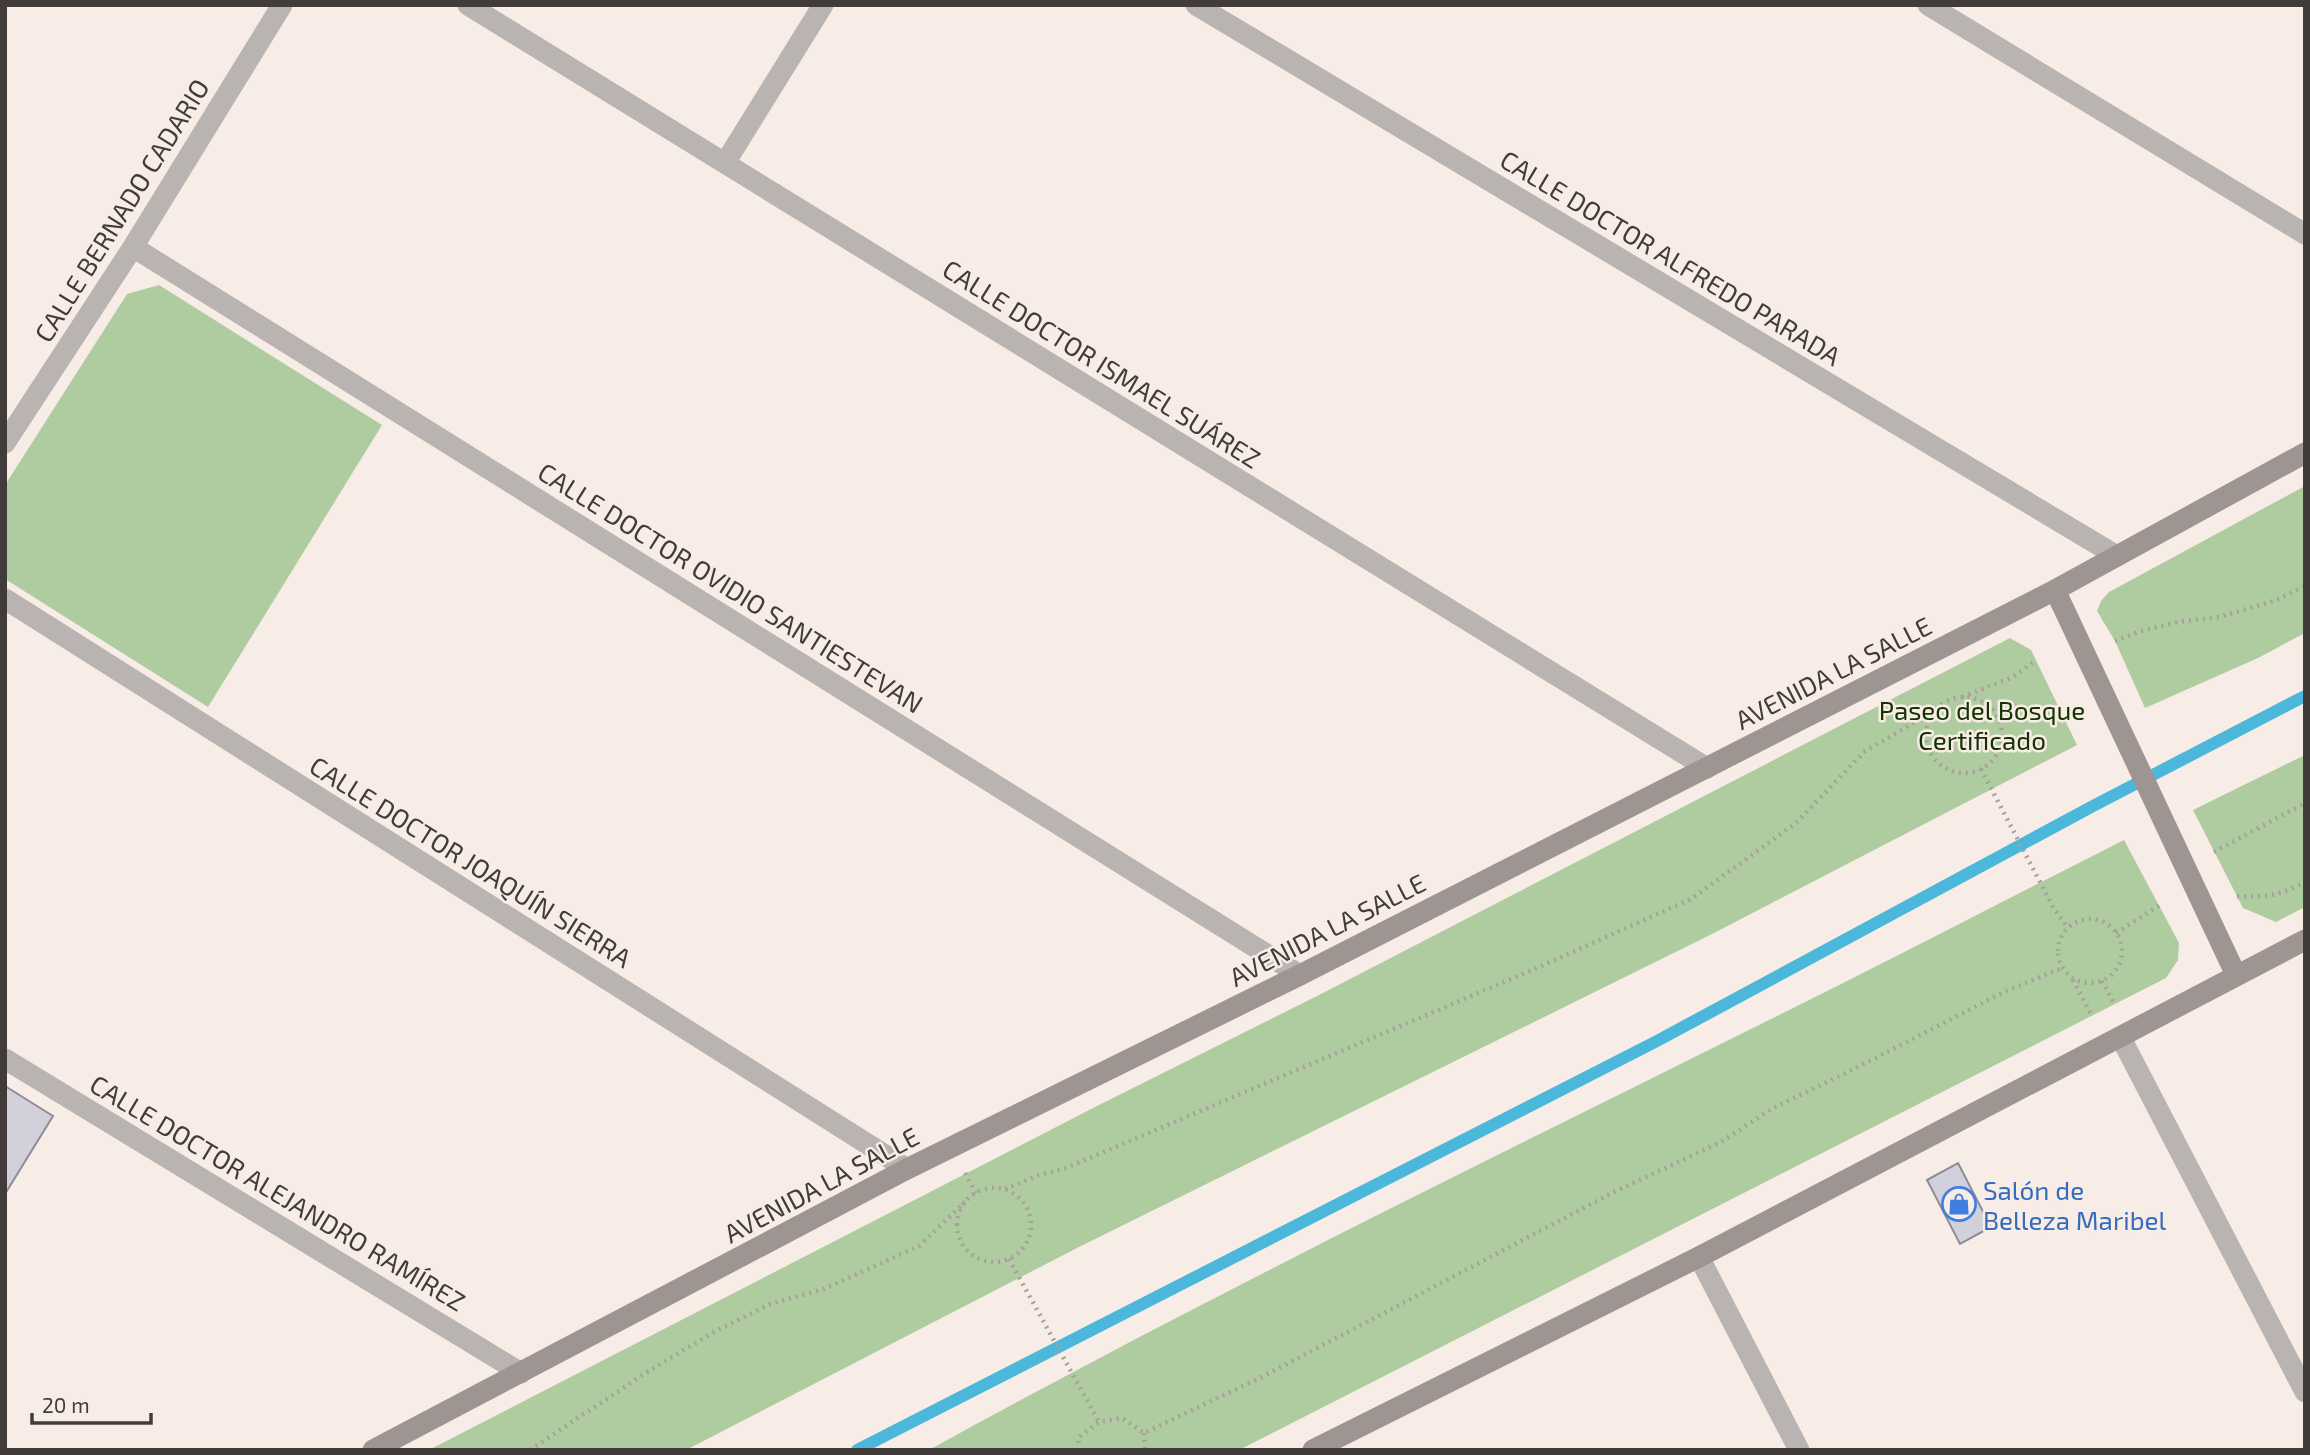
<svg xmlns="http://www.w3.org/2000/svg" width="2310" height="1455" font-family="'Exo 2',sans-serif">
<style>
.green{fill:#aecca0}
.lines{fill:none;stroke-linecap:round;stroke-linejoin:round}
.stream{stroke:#4ab7db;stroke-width:12}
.building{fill:#d1d0db;stroke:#8d8c97;stroke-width:2}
.path{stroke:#a89f9b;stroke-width:4.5;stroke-dasharray:2 5;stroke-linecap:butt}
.minor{stroke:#b9b3b1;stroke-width:21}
.secondary{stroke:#9e9593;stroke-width:21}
.labels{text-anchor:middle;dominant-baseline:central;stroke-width:5;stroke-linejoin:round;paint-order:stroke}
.street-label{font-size:26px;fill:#413c39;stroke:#f8ece6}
.park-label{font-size:26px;fill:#143300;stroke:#f8ece6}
.shop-label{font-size:26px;fill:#366cbe;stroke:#f8ece6;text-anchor:start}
</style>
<rect width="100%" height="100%" fill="#f8ece6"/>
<path class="green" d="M159 285 382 425 208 707 5 579V485L127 294Z
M2305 486V633L2258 658 2145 708 2115 641 2097 611 2101 601 2109 592Z
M2010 638 2031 650 2077 745 1710 935 1079 1247 686 1450H429L1095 1107 1321 994Z
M2305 755V907L2276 922 2243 908 2193 810Z
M2124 840 2179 943 2178 960 2166 978 1239 1450H929C1230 1284 1540 1135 1847 981 1940 934 2031 887 2124 840Z"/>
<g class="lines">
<path class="stream" d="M857 1450 1657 1041 2093 806 2305 696"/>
</g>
<path class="building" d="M5 1086 53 1116 5 1194Z
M1958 1163 1991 1227 1960 1244 1927 1180Z"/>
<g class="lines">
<path class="path" d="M2115 641 2144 630 2178 622 2219 617 2274 601 2305 586
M1962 697 2013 677 2036 660
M1926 735a38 38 0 1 1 76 0a38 38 0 1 1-76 0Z
M1981 769 2053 907 2067 927
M2214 852 2305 803
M2237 896C2263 898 2282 895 2305 882
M2058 951a32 32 0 1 1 64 0a32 32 0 1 1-64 0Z
M2116 933 2160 905
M2073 980 2092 1016
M2102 981 2115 1005
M965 1173 976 1193
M957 1225a37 37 0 1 1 74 0a37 37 0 1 1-74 0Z
M1005 1189 1039 1175 1066 1168 1530 971 1691 899 1796 823 1864 752 1935 710
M1009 1259 1099 1422
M1144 1433 1145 1450
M530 1450 644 1374 712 1333 770 1304 824 1289 919 1246 965 1202
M1078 1450 1079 1437 1099 1422 1122 1418 1144 1433 1264 1376 1616 1191 1721 1142 1773 1108 1852 1070 2006 991 2062 968"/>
<path class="minor" d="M468 5 1707 768
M1196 5 2117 556
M1928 5 2305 234
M725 163 823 5
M133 247 1300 975
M5 443 133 247 282 5
M5 599 907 1169
M2121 1038 2305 1392
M5 1059 521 1373
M1699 1257 1799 1450"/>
<path class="secondary" d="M2055 590 2236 975
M373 1450 907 1169 1300 975 2055 590 2305 453
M1313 1450 1699 1257 2305 940"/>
</g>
<defs>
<g id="shop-ring" transform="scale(1.75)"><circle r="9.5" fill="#f8ece6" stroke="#3f7fe0" stroke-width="1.5"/><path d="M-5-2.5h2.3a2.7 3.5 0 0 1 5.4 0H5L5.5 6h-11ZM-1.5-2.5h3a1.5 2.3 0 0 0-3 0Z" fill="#3f7fe0"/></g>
</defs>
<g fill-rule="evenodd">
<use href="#shop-ring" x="1959" y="1204"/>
</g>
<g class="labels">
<g class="street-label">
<text transform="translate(121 210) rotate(-58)">CALLE BERNADO CADARIO</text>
<text transform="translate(1671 257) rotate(31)">CALLE DOCTOR ALFREDO PARADA</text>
<text transform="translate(1102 363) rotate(32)">CALLE DOCTOR ISMAEL SUÁREZ</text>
<text transform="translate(731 587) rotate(32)">CALLE DOCTOR OVIDIO SANTIESTEVAN</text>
<text transform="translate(1833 672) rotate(-27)">AVENIDA LA SALLE</text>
<text transform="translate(471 861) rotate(32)">CALLE DOCTOR JOAQUÍN SIERRA</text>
<text transform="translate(1327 929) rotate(-27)">AVENIDA LA SALLE</text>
<text transform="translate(821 1184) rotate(-28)">AVENIDA LA SALLE</text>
<text transform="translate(278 1192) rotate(31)">CALLE DOCTOR ALEJANDRO RAMÍREZ</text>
</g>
<g class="park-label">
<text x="1982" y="709">Paseo del Bosque<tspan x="1982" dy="30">Certificado</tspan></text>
</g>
<g class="shop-label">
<text x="1983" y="1189">Salón de<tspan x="1983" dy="30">Belleza Maribel</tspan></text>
</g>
</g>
<rect width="2310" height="1455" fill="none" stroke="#413c39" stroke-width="14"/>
<path d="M32 1413v10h119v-10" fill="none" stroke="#413c39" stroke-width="3.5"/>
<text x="42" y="1413" font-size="21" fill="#413c39" stroke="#f8ece6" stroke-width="5" paint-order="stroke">20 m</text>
</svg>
